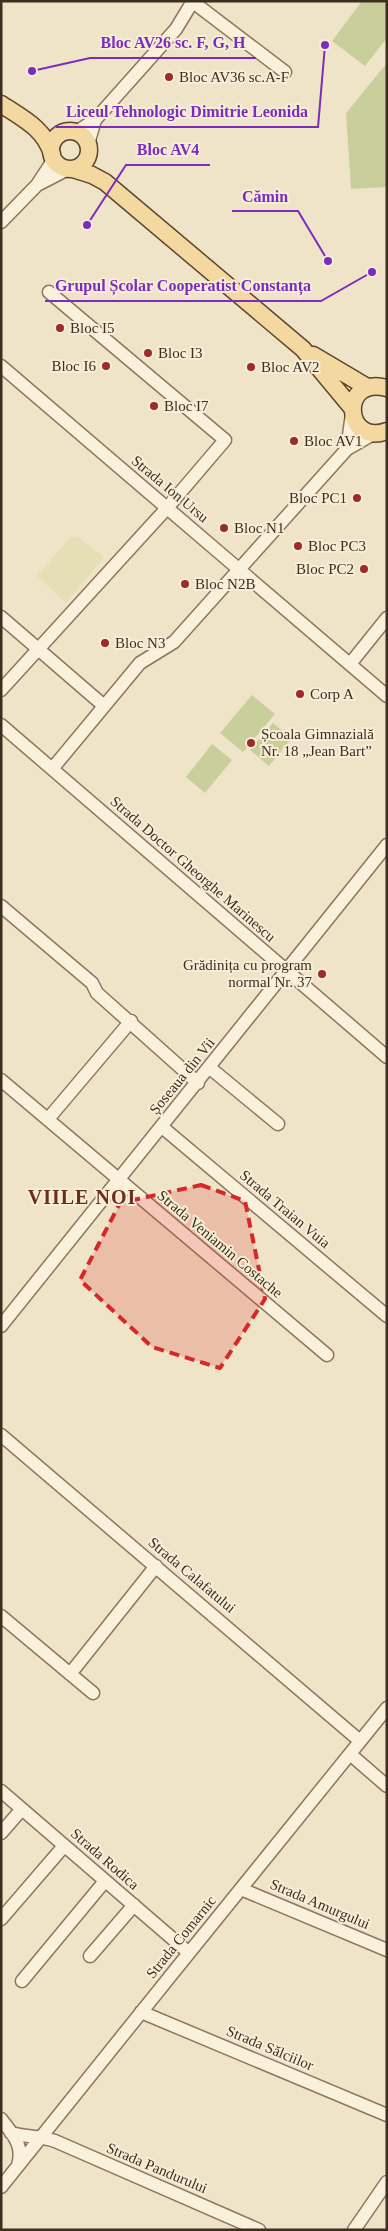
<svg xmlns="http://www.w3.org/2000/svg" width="388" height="2231" font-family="'Times New Roman',serif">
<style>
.farmland{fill:#e6deb5}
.green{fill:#c9cf9b}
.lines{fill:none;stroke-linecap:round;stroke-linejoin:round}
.minor-casing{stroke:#8d765c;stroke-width:15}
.major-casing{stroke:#5b4430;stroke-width:19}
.minor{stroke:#faf1dc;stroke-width:12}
.major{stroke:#f3d9a0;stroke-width:16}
.marked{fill:#d62828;fill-opacity:0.2;stroke:#d62828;stroke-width:4;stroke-dasharray:10 6;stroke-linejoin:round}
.poi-dot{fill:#9e2a2b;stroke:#f7eed8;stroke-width:2}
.labels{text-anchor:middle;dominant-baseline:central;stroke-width:4;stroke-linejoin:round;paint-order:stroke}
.poi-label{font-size:15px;fill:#3d2e20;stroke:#f7eed8;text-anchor:start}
.street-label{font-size:15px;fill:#3d2e20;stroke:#f7eed8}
.district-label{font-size:20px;font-weight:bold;letter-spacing:1px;fill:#6b2e1e;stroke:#f7eed8}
.leader{fill:none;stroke:#7b2cbf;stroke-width:2}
.callout-dot{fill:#7b2cbf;stroke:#f7eed8;stroke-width:2}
.callout-label{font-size:16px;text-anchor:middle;font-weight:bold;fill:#7b2cbf;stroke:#f7eed8;stroke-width:4;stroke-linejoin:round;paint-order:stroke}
</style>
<rect width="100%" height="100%" fill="#f0e4c8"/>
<path class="farmland" d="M71 537H78L104 557 66 603 37 576Z"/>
<path class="green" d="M362 1H387V38L365 66 332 41Z
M387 63V187L351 189 346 113Z
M252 695 275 714 243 752 220 733Z
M273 723 292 738 269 766 250 750Z
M212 744 232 760 205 793 186 777Z"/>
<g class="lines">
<g class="minor-casing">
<path id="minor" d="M193 2 285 72
M76 132 95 120 176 29 193 1
M88 144 95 120
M39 184 68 169
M1 222 37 185 54 159
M1 366 387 696
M347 449 352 414
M1 617 103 705
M350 664 387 618
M1 690 167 508 225 440 49 292
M1 725 387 1057
M52 769 140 663 174 642 347 449 373 434
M1 906 92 983 97 993 198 1083
M210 1068 278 1124
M1 1080 327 1355
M48 1119 131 1021
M162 1127 387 1316
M1 1326 387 845
M1 1435 360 1741
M1 1616 93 1693
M70 1674 156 1566
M350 1754 387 1786
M1 1791 188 1952
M1 1833 22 1809
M241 1889 387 1950
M1 1919 64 1846
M90 1956 134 1905
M22 1981 105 1881
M141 2012 387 2115
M1 2119C13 2135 24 2145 18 2165
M11 2133C26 2137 40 2136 55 2141L259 2230
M1 2187C129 2027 258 1867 387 1708
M354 2230 387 2182"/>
</g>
<g class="major-casing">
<path id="major" d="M1 104C22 118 44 128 52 154
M51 150a19 19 0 1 1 38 0a19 19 0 1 1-38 0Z
M73 169 92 175 105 182 303 349 352 408
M313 355 367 387
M387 388C339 375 344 447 387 431"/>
</g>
<use href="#minor" class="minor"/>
<use href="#major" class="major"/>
</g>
<path class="marked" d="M201 1185 245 1201 265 1299 220 1368 152 1347 80 1280 120 1203Z"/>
<g class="poi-dot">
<circle cx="169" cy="77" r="5"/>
<circle cx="60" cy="328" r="5"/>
<circle cx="148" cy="353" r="5"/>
<circle cx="106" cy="366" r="5"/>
<circle cx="251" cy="367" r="5"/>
<circle cx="154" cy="406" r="5"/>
<circle cx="294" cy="441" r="5"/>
<circle cx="357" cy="498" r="5"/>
<circle cx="224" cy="528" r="5"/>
<circle cx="298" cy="546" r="5"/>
<circle cx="364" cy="569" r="5"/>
<circle cx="185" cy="584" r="5"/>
<circle cx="105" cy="643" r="5"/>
<circle cx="300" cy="694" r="5"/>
<circle cx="251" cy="743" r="5"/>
<circle cx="322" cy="974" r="5"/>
</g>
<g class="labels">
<g class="poi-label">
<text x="179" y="77">Bloc AV36 sc.A-F</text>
<text x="70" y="328">Bloc I5</text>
<text x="158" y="353">Bloc I3</text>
<text x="96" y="366" text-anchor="end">Bloc I6</text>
<text x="261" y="367">Bloc AV2</text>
<text x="164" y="406">Bloc I7</text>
<text x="304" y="441">Bloc AV1</text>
<text x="347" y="498" text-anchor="end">Bloc PC1</text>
<text x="234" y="528">Bloc N1</text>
<text x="308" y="546">Bloc PC3</text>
<text x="354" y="569" text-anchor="end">Bloc PC2</text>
<text x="195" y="584">Bloc N2B</text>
<text x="115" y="643">Bloc N3</text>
<text x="310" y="694">Corp A</text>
<text x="261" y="734">Școala Gimnazială<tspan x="261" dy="17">Nr. 18 „Jean Bart”</tspan></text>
<text x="312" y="965" text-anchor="end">Grădinița cu program<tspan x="312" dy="17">normal Nr. 37</tspan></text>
</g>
<g class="street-label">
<text transform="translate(170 489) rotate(40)">Strada Ion Ursu</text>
<text transform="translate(193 869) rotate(41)">Strada Doctor Gheorghe Marinescu</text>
<text transform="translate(182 1076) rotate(-51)">Șoseaua din Vii</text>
<text transform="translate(285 1209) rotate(40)">Strada Traian Vuia</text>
<text transform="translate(220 1244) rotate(40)">Strada Veniamin Costache</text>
<text transform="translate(192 1575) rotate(40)">Strada Calafatului</text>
<text transform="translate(105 1859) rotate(41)">Strada Rodica</text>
<text transform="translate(320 1904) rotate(23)">Strada Amurgului</text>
<text transform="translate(181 1937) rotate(-51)">Strada Comarnic</text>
<text transform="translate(270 2048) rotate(23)">Strada Sălciilor</text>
<text transform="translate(157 2168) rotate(23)">Strada Pandurului</text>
</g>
<g class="district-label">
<text x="82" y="1197">VIILE NOI</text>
</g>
</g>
<path class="leader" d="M32 71L90 58H256M325 45L318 127H56M87 225L126 165H210M328 261L298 211H232M372 272L321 301H45"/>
<g class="callout-dot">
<circle cx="32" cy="71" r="5"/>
<circle cx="325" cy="45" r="5"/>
<circle cx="87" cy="225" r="5"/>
<circle cx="328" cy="261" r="5"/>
<circle cx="372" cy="272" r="5"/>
</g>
<g class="callout-label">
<text x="173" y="48">Bloc AV26 sc. F, G, H</text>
<text x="187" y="117">Liceul Tehnologic Dimitrie Leonida</text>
<text x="168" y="155">Bloc AV4</text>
<text x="265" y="202">Cămin</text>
<text x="183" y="291">Grupul Școlar Cooperatist Constanța</text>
</g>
<rect width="388" height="2231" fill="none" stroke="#3d2e20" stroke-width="5"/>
</svg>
